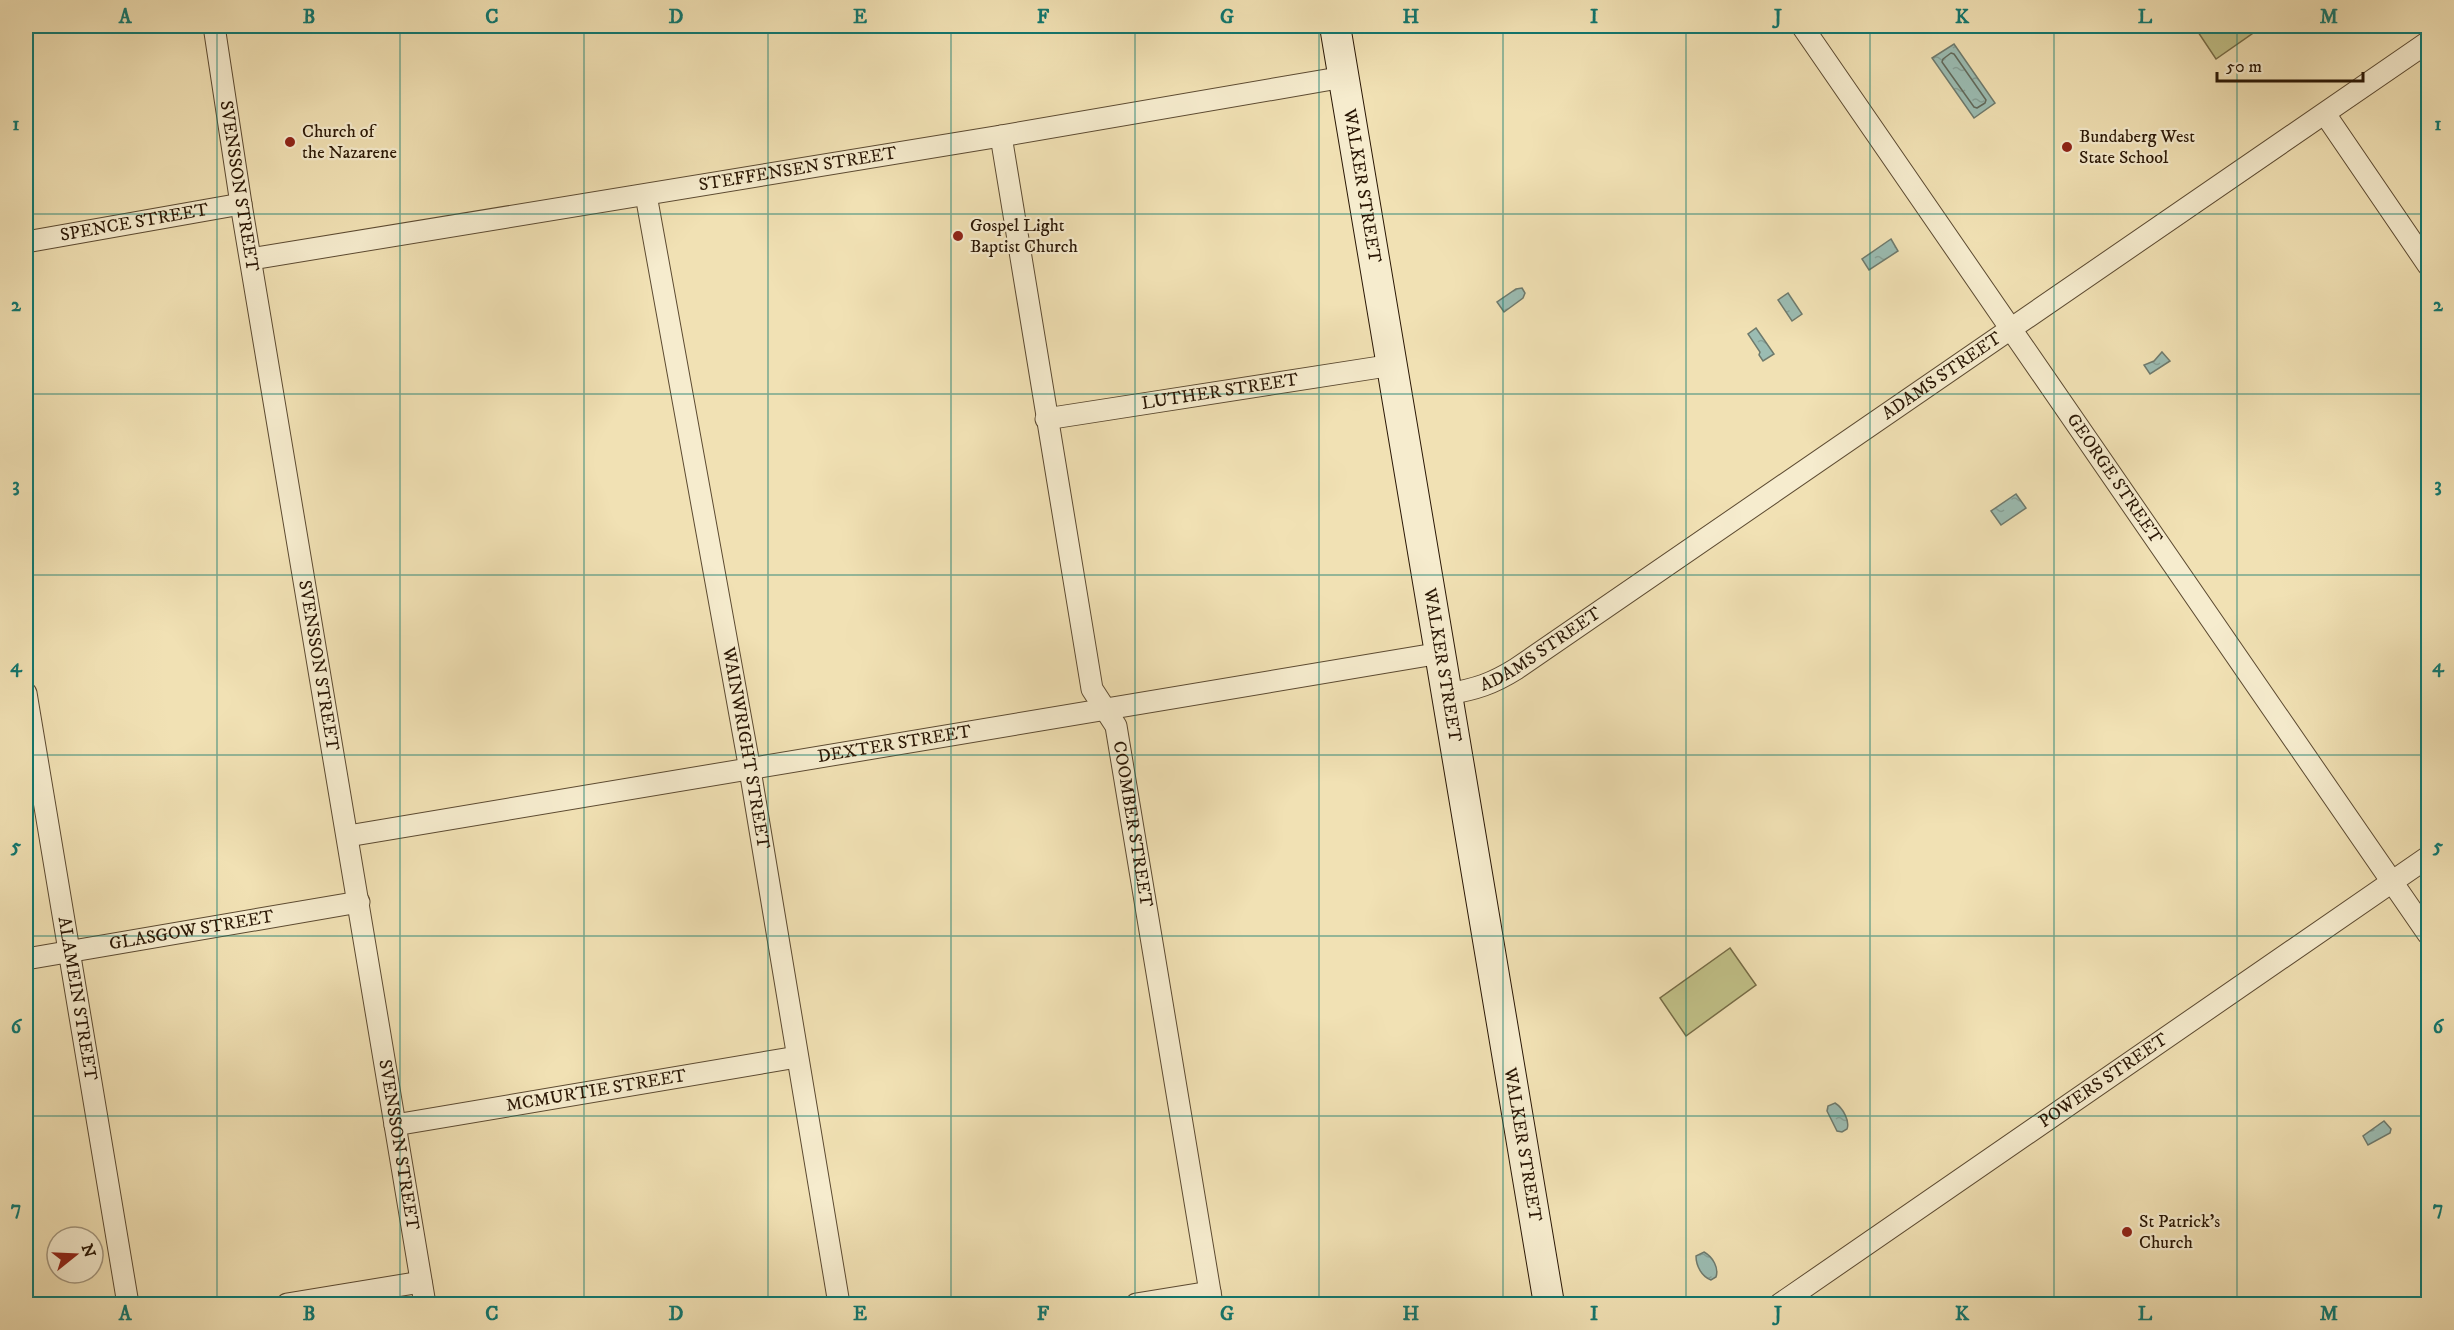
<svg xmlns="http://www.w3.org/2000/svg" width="2454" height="1330" font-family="'IM FELL DW Pica',serif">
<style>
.park{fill:#c1c188;stroke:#766c46;stroke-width:1.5}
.water{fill:url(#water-ripples);stroke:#6e7a6d;stroke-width:1.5}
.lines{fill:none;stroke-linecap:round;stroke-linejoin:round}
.shore{stroke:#626a5c;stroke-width:1.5}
.minor-casing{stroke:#5c4a31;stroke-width:23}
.secondary-casing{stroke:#2a1705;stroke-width:32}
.minor{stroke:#f6ecce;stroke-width:21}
.secondary{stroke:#f6ecce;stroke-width:30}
.grid{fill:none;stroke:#0f766e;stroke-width:1.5;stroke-opacity:0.55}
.poi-dot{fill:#8f2418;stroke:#f6ecce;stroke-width:2}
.labels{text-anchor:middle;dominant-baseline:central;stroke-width:4.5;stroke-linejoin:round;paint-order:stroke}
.poi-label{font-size:18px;fill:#2a1705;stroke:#f6ecce;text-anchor:start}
.street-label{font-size:18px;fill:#2a1705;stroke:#f6ecce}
.neatline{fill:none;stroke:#0f766e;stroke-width:2}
.grid-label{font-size:20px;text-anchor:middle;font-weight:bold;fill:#0f766e}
</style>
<defs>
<pattern id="water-ripples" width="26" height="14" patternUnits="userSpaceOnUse" patternTransform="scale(1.5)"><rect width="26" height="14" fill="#9bbcb2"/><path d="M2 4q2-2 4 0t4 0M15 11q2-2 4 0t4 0" fill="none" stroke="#86a198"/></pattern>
</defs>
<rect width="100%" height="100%" fill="#f1e1b4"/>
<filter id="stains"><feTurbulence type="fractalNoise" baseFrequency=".00333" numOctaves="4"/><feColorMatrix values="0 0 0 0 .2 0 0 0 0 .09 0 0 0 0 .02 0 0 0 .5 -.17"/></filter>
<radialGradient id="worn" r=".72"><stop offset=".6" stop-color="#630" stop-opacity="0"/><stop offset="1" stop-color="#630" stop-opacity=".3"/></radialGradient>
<path class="park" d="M2194 26H2252L2256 31 2216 59Z
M1730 948 1756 985 1686 1036 1660 998Z"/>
<path class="water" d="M1954 44 1995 103 1974 118 1932 58Z
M1891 239 1898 251 1869 270 1862 259Z
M1522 288 1525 293 1523 298 1504 312 1497 302 1516 289Z
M1788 293 1802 314 1792 321 1778 300Z
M1756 328 1774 354 1763 361 1759 355 1760 352 1748 334Z
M2162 352 2170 361 2150 374 2144 365 2154 361Z
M2016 494 2026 508 2001 525 1991 511Z
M1835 1103C1843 1108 1850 1121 1847 1129L1842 1132 1837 1131 1827 1111 1828 1106Z
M2384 1121 2391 1129 2390 1133 2368 1145 2363 1136Z
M1704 1252C1713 1257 1719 1268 1716 1277L1711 1280C1702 1277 1696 1266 1696 1256Z"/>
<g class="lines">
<path class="shore" d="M1951 53 1954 54 1986 100 1985 103 1977 108 1974 107 1942 62 1943 59Z"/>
<g class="minor-casing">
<g id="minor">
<path id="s1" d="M214 26 241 204 425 1304"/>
<path id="s2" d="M1802 26 2428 934"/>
<path d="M2325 114 2428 265"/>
<path id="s3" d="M1001 136 1092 689 1116 726 1212 1304"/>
<path id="s4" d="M646 195 750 770 839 1304"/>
<path id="s5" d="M26 242 241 204"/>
<path id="s6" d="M251 259 1001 136 1344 77"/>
<path id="s7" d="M1046 419 1393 365"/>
<path id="s8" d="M26 693 128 1304"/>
<path id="s9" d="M1448 694C1476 689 1492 684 1516 669L2428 42"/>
<path id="s10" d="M348 836 1441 653"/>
<path id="s11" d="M26 959 359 902"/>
<path id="s12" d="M395 1125 797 1057"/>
<path d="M287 1304 421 1282"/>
<path d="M1136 1304 1210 1292"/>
<path id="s13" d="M1780 1304 2428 857"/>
</g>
</g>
<g class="secondary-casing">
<g id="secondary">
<path id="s14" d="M1335 26 1549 1304"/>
</g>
</g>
<use href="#minor" class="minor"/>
<use href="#secondary" class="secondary"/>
</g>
<path class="grid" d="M217 26V1304M400 26V1304M584 26V1304M768 26V1304M951 26V1304M1135 26V1304M1319 26V1304M1503 26V1304M1686 26V1304M1870 26V1304M2054 26V1304M2237 26V1304M26 214H2428M26 394H2428M26 575H2428M26 755H2428M26 936H2428M26 1116H2428"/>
<g class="poi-dot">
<circle cx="290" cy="142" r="6"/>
<circle cx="2067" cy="147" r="6"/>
<circle cx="958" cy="236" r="6"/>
<circle cx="2127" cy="1232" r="6"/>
</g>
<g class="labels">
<g class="poi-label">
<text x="302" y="132">Church of<tspan x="302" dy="21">the Nazarene</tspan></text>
<text x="2079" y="137">Bundaberg West<tspan x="2079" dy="21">State School</tspan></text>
<text x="970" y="226">Gospel Light<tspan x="970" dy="21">Baptist Church</tspan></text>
<text x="2139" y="1222">St Patrick's<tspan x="2139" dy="21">Church</tspan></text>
</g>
<g class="street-label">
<text stroke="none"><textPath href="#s6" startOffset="554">STEFFENSEN STREET</textPath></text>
<text stroke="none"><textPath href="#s1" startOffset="162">SVENSSON STREET</textPath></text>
<text stroke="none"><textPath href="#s14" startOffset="162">WALKER STREET</textPath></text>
<text stroke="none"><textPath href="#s5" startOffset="110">SPENCE STREET</textPath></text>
<text stroke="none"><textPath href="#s9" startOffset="590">ADAMS STREET</textPath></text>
<text stroke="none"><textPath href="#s7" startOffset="176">LUTHER STREET</textPath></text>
<text stroke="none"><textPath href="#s2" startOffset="550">GEORGE STREET</textPath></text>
<text stroke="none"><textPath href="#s9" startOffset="104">ADAMS STREET</textPath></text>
<text stroke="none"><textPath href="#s1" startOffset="648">SVENSSON STREET</textPath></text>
<text stroke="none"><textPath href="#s14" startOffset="648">WALKER STREET</textPath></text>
<text stroke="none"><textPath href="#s10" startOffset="554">DEXTER STREET</textPath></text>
<text stroke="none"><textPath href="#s4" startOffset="562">WAINWRIGHT STREET</textPath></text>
<text stroke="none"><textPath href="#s3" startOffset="704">COOMBER STREET</textPath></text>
<text stroke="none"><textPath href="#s11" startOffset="168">GLASGOW STREET</textPath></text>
<text stroke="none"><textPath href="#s8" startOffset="310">ALAMEIN STREET</textPath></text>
<text stroke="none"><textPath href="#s13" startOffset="393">POWERS STREET</textPath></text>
<text stroke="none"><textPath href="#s12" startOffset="204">MCMURTIE STREET</textPath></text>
<text stroke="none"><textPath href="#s14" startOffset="1134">WALKER STREET</textPath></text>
<text stroke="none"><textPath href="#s1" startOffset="1134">SVENSSON STREET</textPath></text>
</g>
</g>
<rect width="2454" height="1330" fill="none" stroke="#f1e1b4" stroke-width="66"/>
<g transform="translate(75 1255) rotate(72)"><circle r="28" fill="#f6ecce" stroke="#a4977e" stroke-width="1.5"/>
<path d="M0-4.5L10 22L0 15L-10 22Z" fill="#8f2418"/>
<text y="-9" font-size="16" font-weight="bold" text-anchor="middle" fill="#2a1705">N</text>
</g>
<path d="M2217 72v9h146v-9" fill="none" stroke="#2a1705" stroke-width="3"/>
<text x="2226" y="72" font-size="18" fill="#2a1705" stroke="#f6ecce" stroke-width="4.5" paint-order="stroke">50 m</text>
<rect x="33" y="33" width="2388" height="1264" class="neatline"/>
<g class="grid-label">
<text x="125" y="23">A</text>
<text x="309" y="23">B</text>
<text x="492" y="23">C</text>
<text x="676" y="23">D</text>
<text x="860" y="23">E</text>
<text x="1043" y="23">F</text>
<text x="1227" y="23">G</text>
<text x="1411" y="23">H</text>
<text x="1594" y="23">I</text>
<text x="1778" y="23">J</text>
<text x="1962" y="23">K</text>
<text x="2145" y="23">L</text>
<text x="2329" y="23">M</text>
<text x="16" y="130">1</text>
<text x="2438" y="130">1</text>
<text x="16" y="311">2</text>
<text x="2438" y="311">2</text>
<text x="16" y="491">3</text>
<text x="2438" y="491">3</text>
<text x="16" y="672">4</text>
<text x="2438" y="672">4</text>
<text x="16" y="852">5</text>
<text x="2438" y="852">5</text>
<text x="16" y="1033">6</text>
<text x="2438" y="1033">6</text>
<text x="16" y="1214">7</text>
<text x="2438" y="1214">7</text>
<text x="125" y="1320">A</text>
<text x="309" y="1320">B</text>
<text x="492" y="1320">C</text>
<text x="676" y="1320">D</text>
<text x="860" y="1320">E</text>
<text x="1043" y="1320">F</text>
<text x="1227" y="1320">G</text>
<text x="1411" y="1320">H</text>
<text x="1594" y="1320">I</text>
<text x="1778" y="1320">J</text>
<text x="1962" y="1320">K</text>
<text x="2145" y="1320">L</text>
<text x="2329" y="1320">M</text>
</g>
<rect width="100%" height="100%" filter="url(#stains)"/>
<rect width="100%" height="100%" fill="url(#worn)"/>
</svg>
